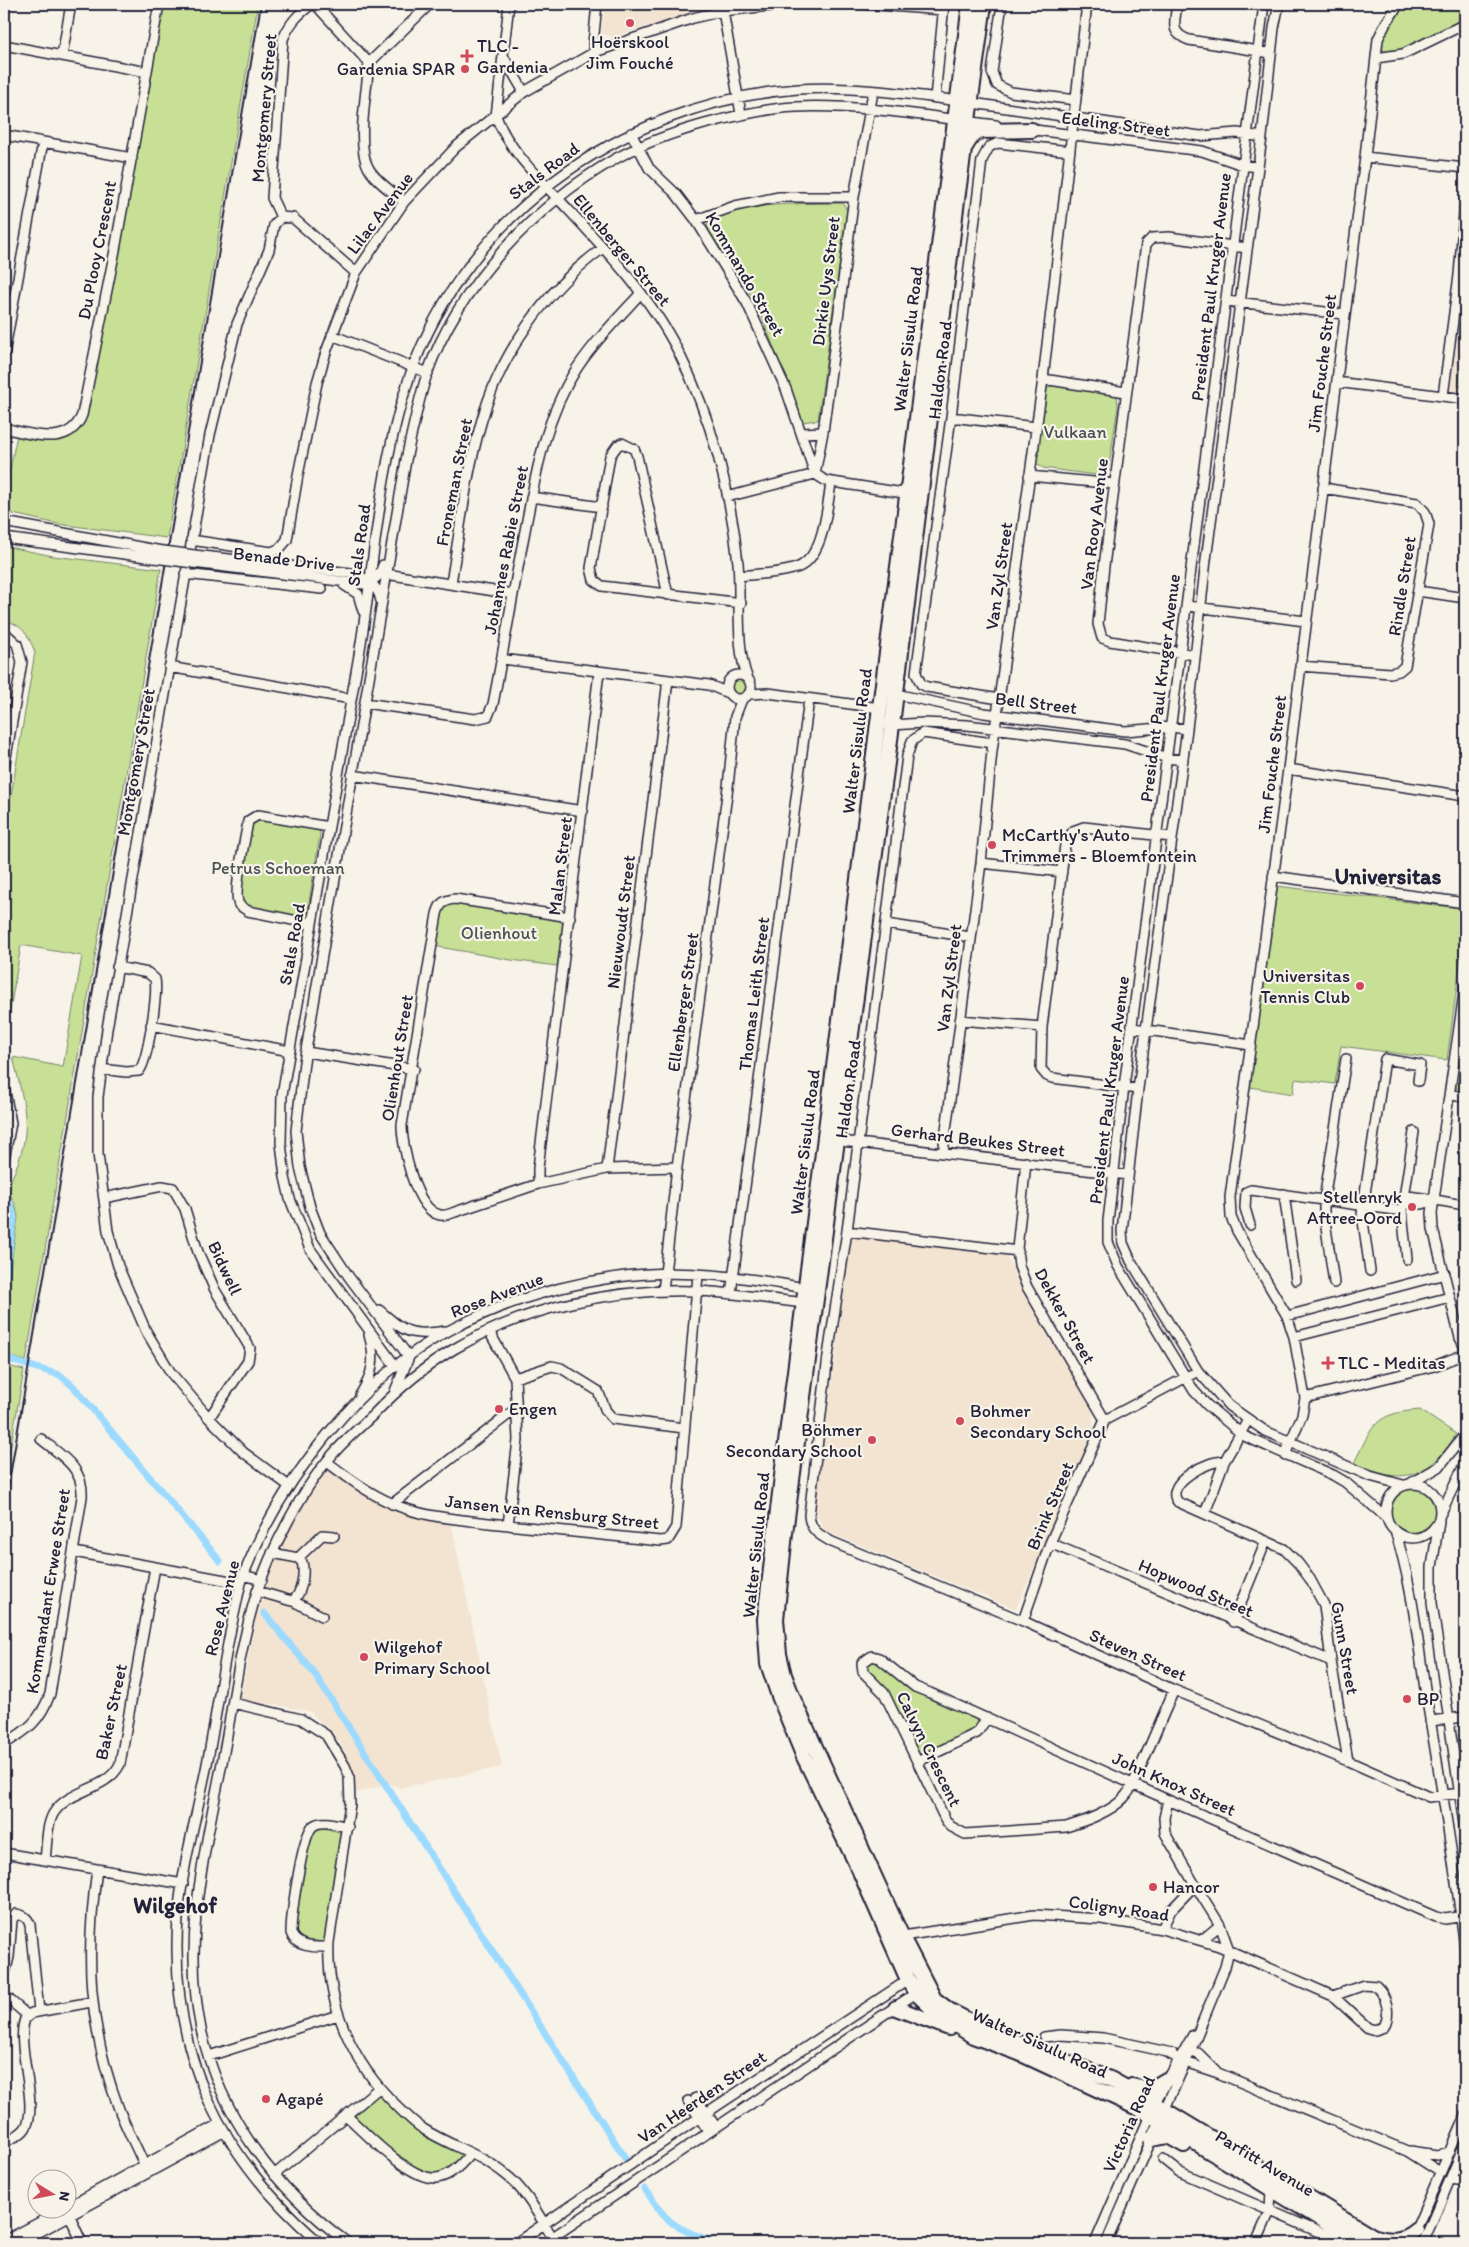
<svg xmlns="http://www.w3.org/2000/svg" width="1469" height="2247" font-family="Itim,sans-serif">
<style>
.built{fill:#f3e3d1}
.green{fill:#c7e096;stroke:#748168}
.lines{fill:none;stroke-linecap:round;stroke-linejoin:round}
.canal{stroke:#9ddaff;stroke-width:7}
.minor-casing{stroke:#22223b;stroke-width:12}
.highway-casing{stroke:#22223b;stroke-width:18}
.minor{stroke:#f7f3e8;stroke-width:9}
.highway{stroke:#f7f3e8;stroke-width:14}
.rail{stroke:#22223b;stroke-width:2}
.minor-bridge-casing{stroke:#22223b;stroke-width:12;stroke-linecap:butt}
.minor-bridge{stroke:#f7f3e8;stroke-width:9}
.poi-dot{fill:#d1495b;stroke:#f7f3e8;stroke-width:2}
.labels{text-anchor:middle;dominant-baseline:central;stroke-width:4.5;stroke-linejoin:round;paint-order:stroke}
.poi-label{font-size:18px;fill:#22223b;stroke:#f7f3e8;text-anchor:start}
.street-label{font-size:18px;fill:#22223b;stroke:#f7f3e8}
.park-label{font-size:18px;fill:#4b5252;stroke:#f7f3e8}
.district-label{font-size:22px;font-weight:bold;fill:#22223b;stroke:#f7f3e8}
</style>
<rect width="100%" height="100%" fill="#f7f3e8"/>
<filter id="ink" filterUnits="userSpaceOnUse"><feTurbulence type="fractalNoise" baseFrequency=".02" numOctaves="2"/><feDisplacementMap in="SourceGraphic" scale="10" xChannelSelector="R" yChannelSelector="G"/><feConvolveMatrix kernelMatrix="1 2 1 2 8 2 1 2 1" color-interpolation-filters="sRGB"/></filter>
<g filter="url(#ink)">
<path class="built" d="M605 4H745L689 14 612 37 601 33Z
M1465 286V392L1450 390Z
M851 1237 1006 1256 1093 1412V1431L1016 1609 825 1531 815 1512Z
M327 1470 399 1514 451 1523 502 1767 400 1788 389 1783 357 1793 341 1744 310 1711 240 1699 257 1614 271 1569 283 1539Z"/>
<path class="green" d="M162 4H258L167 538 58 524 4 512V498L17 435C47 440 74 451 87 414Z
M1402 4H1465V22L1394 55 1385 52 1380 45 1384 30Z
M843 203 847 210 818 420 802 422 757 304 709 231 707 224C735 201 807 204 843 203Z
M1463 354H1465V387L1458 386Z
M1057 384 1117 395 1118 407 1109 466 1104 474 1096 475 1043 468 1036 464 1033 457 1042 394 1049 387Z
M4 546 53 556 161 569 26 1361 4 1355V1308L18 1217 15 1204 7 1189C34 1132 27 1116 13 1057L63 1067 82 956 21 945 6 1034 4 1028V838L35 652C27 633 24 626 4 620Z
M730 687a8 8 0 1 1 16 0a8 8 0 1 1-16 0Z
M256 816 319 828 320 835 307 915 300 918 249 910 236 902 248 827Z
M1277 886 1459 908 1465 916V926L1447 1060 1341 1046 1335 1084 1295 1079 1293 1094 1250 1087Z
M450 900 560 921 564 926 557 966 511 960 434 946 439 909Z
M1465 1016V1091L1457 1089 1452 1081 1462 1018Z
M4 1365 24 1370 4 1486Z
M1420 1410 1456 1434C1429 1479 1401 1486 1354 1463 1373 1425 1374 1413 1420 1410Z
M1388 1510a24 24 0 1 1 48 0a24 24 0 1 1-48 0Z
M875 1660 974 1716 977 1722 976 1729 921 1757 916 1753 888 1690 864 1672 867 1662Z
M320 1827 343 1833 327 1941 324 1944H305L293 1931 311 1835 315 1829Z
M379 2094 399 2114 462 2154 463 2157 460 2162 438 2177 412 2167 381 2145 354 2117Z"/>
<g class="lines">
<path class="canal" d="M4 1191 12 1209 14 1219 4 1284
M4 1358 60 1375 74 1387 220 1561
M264 1613 314 1673 625 2158
M645 2189C668 2226 676 2228 716 2243"/>
<g class="minor-casing">
<path id="minor" d="M315 4 369 63
M509 4 496 116C507 148 540 180 564 205 606 250 651 297 679 353 711 417 731 492 738 563 741 596 735 650 748 679
M863 4 943 10
M1002 4 992 72 997 85 1011 92 1076 100
M1177 4C1175 22 1169 33 1189 40L1271 53
M1264 4 1124 1087 1108 1221V1242L1118 1266 1194 1391 1207 1405 1244 1436 1333 1475 1345 1482 1387 1518
M1279 4 1274 28 1262 137 1206 560 1187 729 1138 1089 1122 1231 1123 1243 1131 1261 1198 1371 1229 1406 1265 1431 1370 1476 1403 1485
M723 11 741 114
M4 45 147 72
M595 52 593 44 597 4
M62 56 71 4
M503 56 524 92
M1376 58 1403 54 1465 24
M935 98 944 4
M1027 129 1202 151 1243 165 1258 167
M631 133 649 168 676 194 696 220 747 303 786 389 815 474 826 481 910 494
M4 135 132 158
M1365 157 1465 168
M404 202C393 192 375 181 368 167 356 145 367 89 369 63L430 4
M281 217 293 218 356 273
M696 220 735 206 779 197H854
M1226 301 1344 314
M332 335 428 373
M4 354 43 142
M1043 379 1126 392
M1337 382 1465 399
M1443 396 1459 275 1465 201
M951 417 1036 427
M4 428C31 434 69 448 82 415L115 250 159 4
M802 433 823 432
M815 474 823 432 854 197 873 92
M1029 476 1115 484
M531 497 602 507
M727 497 815 474
M4 522 156 550
M4 538 154 558
M191 540 272 552 280 548 287 540 298 475 317 383 326 352 356 273 404 202 456 147 524 92 595 52 693 18 723 11 790 4
M194 555 351 573C366 578 378 584 381 601
M193 563 363 584C375 580 379 578 383 565
M185 574 322 589
M386 574 513 594
M739 576C757 574 776 574 793 569 824 562 827 508 831 483
M451 583C460 530 466 475 481 423 500 354 545 290 603 248
M344 585 358 594 363 611
M1418 591 1465 598
M668 595 637 456 634 449 622 443 617 446 610 456 591 568 594 580 602 586 741 603
M1187 606 1305 621
M4 632 17 644 22 662 4 769
M1195 655 1110 641 1102 638 1098 624 1104 566 1146 244 1152 238 1169 237 1247 248
M502 659 709 685 728 693
M1300 666 1390 673 1399 671 1405 666 1429 524 1425 512 1417 503 1323 488
M169 667 351 699
M727 687a12 12 0 1 1 24 0a12 12 0 1 1-24 0Z
M891 693 984 713 1125 731 1171 727 1187 729
M749 694 768 693 880 708
M999 699 927 687 921 684 916 673 951 417 982 160 989 147 998 143 1070 151
M365 703 475 719 488 716 493 704C504 648 513 592 524 536 535 478 544 419 577 368 595 341 619 317 641 293
M878 723 892 725 923 723 967 725 1125 744 1167 758 1183 760
M993 743 923 733 912 741 907 756 847 1231 828 1356 809 1515C810 1530 819 1535 832 1542L1023 1621 1174 1690 1348 1761 1429 1797 1459 1793
M1288 769 1465 796
M352 775 583 811
M981 863 1062 872
M1273 876 1465 903
M570 917 455 899C444 900 440 903 437 914L402 1125C402 1146 415 1210 440 1215 444 1216 450 1214 455 1212L538 1184 607 1169 677 1167
M312 924 248 911 239 905C232 893 246 837 248 821L258 815 329 827
M886 924 970 937
M1465 986 1432 1213 1433 1229 1460 1338 1465 1347
M960 1020 1042 1027
M151 1025 290 1051
M1133 1028 1251 1045
M306 1052 414 1069
M102 1069 126 1072 139 1071C148 1061 158 993 155 979L148 973 117 967
M4 1087 11 1123 4 1160
M1138 1089 1052 1078 1047 1076 1041 1069 1042 1027 1065 845 1073 831 1084 827 1171 837
M1451 1095 1465 1097
M833 1140 1128 1175
M943 1153 981 863 992 751 1043 379 1087 4
M1026 1162 1017 1249 1019 1266 1027 1287 1105 1420
M607 1169 668 680
M538 1184V1168L599 672
M1284 1194 1296 1280
M1404 1196C1425 1197 1444 1202 1465 1205
M104 1198 162 1186 173 1188 185 1209 198 1252 215 1290 250 1348 248 1361 209 1418
M1403 1203 1422 1204 1434 1201
M1250 1225 1245 1208 1246 1192 1251 1190 1402 1211
M847 1231 1018 1251
M1407 1259 1402 1211 1414 1132
M1370 1271 1362 1214 1385 1059 1420 1065 1418 1081
M1334 1283 1324 1214V1200L1346 1059
M663 1291 677 1167 728 787 735 717 742 699
M731 1294 809 699
M379 1310C404 1332 411 1337 445 1331
M1287 1316 1445 1274
M489 1331 515 1378 518 1440 508 1525
M1294 1337 1450 1297
M409 1357 349 1277 320 1233 310 1207 300 1167 296 1131 304 1062 406 460C412 431 418 402 427 374 458 286 535 205 615 159 647 141 684 129 720 120 744 114 771 108 796 107 862 104 931 117 996 125
M396 1367 310 1249 290 1199 285 1177 281 1143 282 1095C308 948 333 801 359 655 374 568 378 478 404 394 456 220 619 103 798 89 853 85 923 96 979 104 1052 115 1126 125 1200 136L1237 133 1262 137
M515 1378 552 1366 561 1368 598 1391 606 1411 613 1419 684 1428
M395 1391 409 1357
M360 1395C373 1375 376 1358 369 1335
M1305 1398 1434 1366 1465 1354
M1285 1455 1302 1415 1305 1398 1294 1337 1287 1316 1237 1231 1231 1217 1230 1197 1288 769 1365 157 1378 39 1386 23 1399 4
M327 1462C347 1477 368 1493 391 1503 421 1517 457 1519 489 1523 546 1529 603 1535 660 1541L668 1540 676 1527 698 1275
M1224 1462C1211 1458 1162 1484 1178 1502L1284 1549 1298 1563 1310 1579 1324 1605 1331 1661 1348 1761
M1411 1483 1439 1467 1465 1434
M1386 1511a27 27 0 1 1 54 0a27 27 0 1 1-54 0Z
M289 1486 243 1452 209 1418 171 1373 146 1331 118 1266 108 1231 98 1154V1097L107 1029 210 435 237 324 269 250 274 225 281 217 272 198 283 39C290 23 298 14 312 4
M392 1504 517 1408
M1205 1513 1224 1462 1248 1420
M1441 1513 1465 1463
M1439 1521 1432 1567V1603L1465 1831
M1395 1531C1413 1586 1417 1639 1426 1695 1440 1779 1455 1864 1465 1949
M1050 1543 1331 1661
M74 1552 241 1583
M298 1558 322 1535 334 1536
M243 1575 262 1580
M257 1591 288 1600 293 1601C302 1593 305 1573 302 1562L298 1558 272 1553
M293 1601 322 1616
M1023 1621 1050 1543 1105 1420 1198 1371
M1233 1622 1266 1541
M1174 1690 1138 1773C1135 1780 1132 1788 1127 1794 1115 1811 1086 1821 1066 1827L965 1834 950 1826 945 1819 884 1693 863 1672 862 1663 872 1656 879 1658 915 1687 930 1693 1168 1800 1436 1917 1445 1919 1465 1916
M233 1703 301 1719 326 1735 345 1766 349 1776 350 1804 329 1942C326 2004 352 2063 396 2105 405 2114 415 2124 425 2130 451 2146 482 2155 505 2174 525 2189 539 2216 553 2238
M1430 1721 1465 1717
M4 1744C28 1730 40 1721 50 1694L82 1497C84 1468 62 1456 41 1439
M919 1761 977 1733 987 1718
M4 1853 183 1884
M45 1860C47 1846 46 1827 53 1814 68 1789 107 1791 120 1764L155 1567
M97 1869C85 1956 88 2026 119 2109 127 2131 139 2151 147 2172
M1162 1929 1171 1910 1195 1885
M897 1937 1034 1915 1101 1919 1162 1929 1219 1946 1333 1996 1368 2028 1375 2030 1384 2027C1391 2013 1387 1996 1376 1986L1364 1985 1333 1996
M1202 1940 1220 1925
M328 1947C315 1947 296 1948 291 1933 291 1916 302 1835 313 1826 322 1819 338 1825 348 1827
M4 1977 9 1957 12 1920 16 1914C24 1915 28 1918 30 1925L39 2011
M4 1995 28 2016
M1044 2037 1061 2035 1103 2038 1172 2053
M1168 2053 1185 2062 1218 2073 1407 2151 1440 2172
M1185 2053H1198L1216 2071
M209 2056 338 2015
M696 2098 716 2127
M688 2101 709 2132
M346 2115C364 2132 410 2180 436 2178 450 2177 462 2164 470 2154
M4 2142C11 2138 22 2135 26 2127 39 2103 15 2045 25 2019L32 2013 91 2002
M1410 2151 1437 2155 1450 2152
M1163 2159 1178 2171 1326 2235 1341 2243
M274 2175 379 2088
M1451 2179 1465 2181
M68 2207 219 2124
M71 2211 72 2221 82 2243
M4 2241 63 2210
M19 2243 223 2132
M320 2243C219 2156 169 2054 178 1918 182 1866 197 1815 207 1764 217 1713 223 1661 235 1610 238 1597 240 1582 246 1569 283 1478 361 1377 450 1330 501 1303 561 1285 618 1277 681 1268 748 1277 809 1289
M348 2243C277 2191 220 2117 201 2029 183 1943 203 1858 220 1773 232 1714 238 1653 256 1595 270 1551 302 1489 333 1454 345 1440 359 1428 373 1415 397 1390 424 1367 454 1349 526 1307 612 1288 696 1291 733 1292 770 1300 807 1303
M516 2243 700 2117 908 1980
M544 2243 916 1993
M1095 2243 1158 2097 1193 2035
M1106 2243 1190 2052 1225 1967 1229 1950 1220 1925 1195 1885 1165 1833 1164 1818 1168 1800
M1256 2243 1270 2211 1271 2189
M1410 2243 1465 2116
M1423 2243 1465 2144"/>
</g>
<g class="highway-casing">
<path id="highway" d="M970 4 788 1426 765 1619 768 1664 779 1696 804 1757 858 1867 908 1980 916 1993 937 2013 973 2036 1019 2053 1142 2110 1360 2243
M984 4 957 200 892 725 785 1533 776 1619 779 1654 784 1675 794 1701 902 1937 934 1999 950 2011 989 2031 1110 2079 1148 2100 1384 2243
M965 147 972 136 980 131 1032 130
M896 2008 949 2028
M1132 2086 1149 2090 1166 2080
M1151 2139 1168 2136 1184 2145
M1376 2237C1392 2242 1403 2241 1416 2230"/>
</g>
<use href="#minor" class="minor"/>
<use href="#highway" class="highway"/>
<path class="rail" d="M4 1511 261 4"/>
<g class="minor-bridge-casing">
<path id="minor-bridge" d="M156 550 194 555
M154 558 193 563"/>
</g>
<use href="#minor-bridge" class="minor-bridge"/>
</g>
</g>
<g class="poi-dot">
<circle cx="630" cy="23" r="5"/>
<path d="M464.5 48.5h5v5h5v5h-5v5h-5v-5h-5v-5h5z"/>
<circle cx="465" cy="69" r="5"/>
<circle cx="992" cy="845" r="5"/>
<circle cx="1360" cy="986" r="5"/>
<circle cx="1412" cy="1207" r="5"/>
<path d="M1325.5 1355.5h5v5h5v5h-5v5h-5v-5h-5v-5h5z"/>
<circle cx="499" cy="1409" r="5"/>
<circle cx="960" cy="1421" r="5"/>
<circle cx="872" cy="1440" r="5"/>
<circle cx="364" cy="1657" r="5"/>
<circle cx="1407" cy="1699" r="5"/>
<circle cx="1153" cy="1887" r="5"/>
<circle cx="266" cy="2099" r="5"/>
</g>
<g class="labels">
<g class="poi-label">
<text x="630" y="42" text-anchor="middle">Hoërskool<tspan x="630" dy="21">Jim Fouché</tspan></text>
<text x="477" y="46">TLC -<tspan x="477" dy="21">Gardenia</tspan></text>
<text x="455" y="69" text-anchor="end">Gardenia SPAR</text>
<text x="1002" y="835">McCarthy's Auto<tspan x="1002" dy="21">Trimmers - Bloemfontein</tspan></text>
<text x="1350" y="976" text-anchor="end">Universitas<tspan x="1350" dy="21">Tennis Club</tspan></text>
<text x="1402" y="1197" text-anchor="end">Stellenryk<tspan x="1402" dy="21">Aftree-Oord</tspan></text>
<text x="1338" y="1363">TLC - Meditas</text>
<text x="509" y="1409">Engen</text>
<text x="970" y="1411">Bohmer<tspan x="970" dy="21">Secondary School</tspan></text>
<text x="862" y="1430" text-anchor="end">Böhmer<tspan x="862" dy="21">Secondary School</tspan></text>
<text x="374" y="1647">Wilgehof<tspan x="374" dy="21">Primary School</tspan></text>
<text x="1417" y="1699">BP</text>
<text x="1163" y="1887">Hancor</text>
<text x="276" y="2099">Agapé</text>
</g>
<g class="street-label">
<text transform="translate(264 108) rotate(-85)">Montgomery Street</text>
<text transform="translate(1116 124) rotate(7)">Edeling Street</text>
<text transform="translate(544 171) rotate(-37)">Stals Road</text>
<text transform="translate(380 213) rotate(-53)">Lilac Avenue</text>
<text transform="translate(97 250) rotate(-79)">Du Plooy Crescent</text>
<text transform="translate(622 250) rotate(50)">Ellenberger Street</text>
<text transform="translate(745 274) rotate(60)">Kommando Street</text>
<text transform="translate(826 281) rotate(-83)">Dirkie Uys Street</text>
<text transform="translate(1211 287) rotate(-83)">President Paul Kruger Avenue</text>
<text transform="translate(908 339) rotate(-83)">Walter Sisulu Road</text>
<text transform="translate(1322 363) rotate(-83)">Jim Fouche Street</text>
<text transform="translate(940 370) rotate(-83)">Haldon Road</text>
<text transform="translate(454 482) rotate(-79)">Froneman Street</text>
<text transform="translate(1094 524) rotate(-83)">Van Rooy Avenue</text>
<text transform="translate(359 545) rotate(-82)">Stals Road</text>
<text transform="translate(506 550) rotate(-79)">Johannes Rabie Street</text>
<text transform="translate(284 559) rotate(7)">Benade Drive</text>
<text transform="translate(999 576) rotate(-82)">Van Zyl Street</text>
<text transform="translate(1402 586) rotate(-81)">Rindle Street</text>
<text transform="translate(1160 688) rotate(-83)">President Paul Kruger Avenue</text>
<text transform="translate(1036 703) rotate(7)">Bell Street</text>
<text transform="translate(857 741) rotate(-83)">Walter Sisulu Road</text>
<text transform="translate(136 762) rotate(-80)">Montgomery Street</text>
<text transform="translate(1272 764) rotate(-83)">Jim Fouche Street</text>
<text transform="translate(560 866) rotate(-83)">Malan Street</text>
<text transform="translate(621 922) rotate(-83)">Nieuwoudt Street</text>
<text transform="translate(292 944) rotate(-80)">Stals Road</text>
<text transform="translate(949 978) rotate(-83)">Van Zyl Street</text>
<text transform="translate(754 994) rotate(-83)">Thomas Leith Street</text>
<text transform="translate(683 1002) rotate(-82)">Ellenberger Street</text>
<text transform="translate(397 1058) rotate(-81)">Olienhout Street</text>
<text transform="translate(848 1089) rotate(-82)">Haldon Road</text>
<text transform="translate(1109 1090) rotate(-83)">President Paul Kruger Avenue</text>
<text transform="translate(978 1140) rotate(7)">Gerhard Beukes Street</text>
<text transform="translate(805 1142) rotate(-83)">Walter Sisulu Road</text>
<text transform="translate(225 1268) rotate(65)">Bidwell</text>
<text transform="translate(497 1295) rotate(-21)">Rose Avenue</text>
<text transform="translate(1065 1316) rotate(61)">Dekker Street</text>
<text transform="translate(1050 1506) rotate(-67)">Brink Street</text>
<text transform="translate(552 1512) rotate(6)">Jansen van Rensburg Street</text>
<text transform="translate(756 1545) rotate(-84)">Walter Sisulu Road</text>
<text transform="translate(1196 1588) rotate(23)">Hopwood Street</text>
<text transform="translate(48 1591) rotate(-81)">Kommandant Erwee Street</text>
<text transform="translate(222 1608) rotate(-76)">Rose Avenue</text>
<text transform="translate(1345 1648) rotate(80)">Gunn Street</text>
<text transform="translate(1138 1655) rotate(24)">Steven Street</text>
<text transform="translate(111 1712) rotate(-78)">Baker Street</text>
<text transform="translate(929 1749) rotate(64)">Calvyn Crescent</text>
<text transform="translate(1174 1784) rotate(24)">John Knox Street</text>
<text transform="translate(1119 1908) rotate(8)">Coligny Road</text>
<text transform="translate(1040 2043) rotate(24)">Walter Sisulu Road</text>
<text transform="translate(702 2097) rotate(-34)">Van Heerden Street</text>
<text transform="translate(1129 2124) rotate(-66)">Victoria Road</text>
<text transform="translate(1265 2163) rotate(31)">Parfitt Avenue</text>
</g>
<g class="park-label">
<text x="1075" y="432">Vulkaan</text>
<text x="278" y="868">Petrus Schoeman</text>
<text x="499" y="933">Olienhout</text>
</g>
<g class="district-label">
<text x="1388" y="876">Universitas</text>
<text x="175" y="1905">Wilgehof</text>
</g>
</g>
<rect width="1469" height="2247" fill="none" stroke="#f7f3e8" stroke-width="20"/>
<rect x="10" y="10" width="1449" height="2227" fill="none" stroke="#22223b" stroke-width="2" filter="url(#ink)"/>
<g transform="translate(52 2194) rotate(100)"><circle r="24" fill="#f7f3e8" stroke="#a29fa3"/>
<path d="M0-4L9 19L0 12L-9 19Z" fill="#d1495b"/>
<text y="-8" font-size="14" font-weight="bold" text-anchor="middle" fill="#22223b">N</text>
</g>
</svg>
